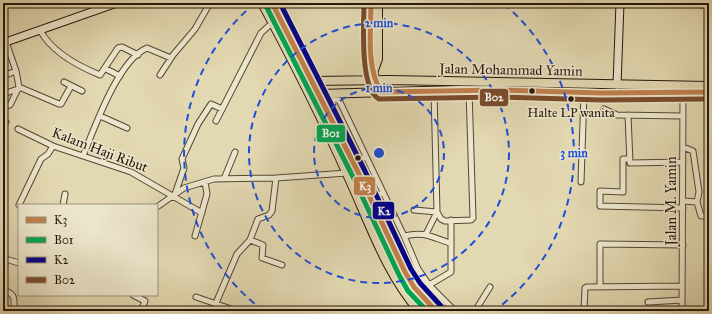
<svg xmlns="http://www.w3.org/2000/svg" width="712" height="314" font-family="'IM FELL Great Primer',serif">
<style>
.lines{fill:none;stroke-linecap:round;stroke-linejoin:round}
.street-casing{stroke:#544634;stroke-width:7}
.secondary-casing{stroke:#25160b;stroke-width:9}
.primary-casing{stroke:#25160b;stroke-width:10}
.street{stroke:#ece6cc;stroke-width:5}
.secondary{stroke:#ece6cc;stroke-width:7}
.primary{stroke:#e2d8b1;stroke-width:8}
.bus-1-casing{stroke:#ece6cc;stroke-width:8}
.bus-2-casing{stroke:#ece6cc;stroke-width:8}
.bus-3-casing{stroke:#ece6cc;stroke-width:8}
.bus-4-casing{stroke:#ece6cc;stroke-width:8}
.bus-1{stroke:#c0804b;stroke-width:5}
.bus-2{stroke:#00a651;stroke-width:5}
.bus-3{stroke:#00008b;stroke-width:5}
.bus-4{stroke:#7a4b2a;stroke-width:5}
.ring{fill:none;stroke:#1d4ed8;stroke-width:2;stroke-dasharray:7 5}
.bus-dot{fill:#25160b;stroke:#ece6cc;stroke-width:1.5}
.labels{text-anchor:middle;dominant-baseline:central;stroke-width:3;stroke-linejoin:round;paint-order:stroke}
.bus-label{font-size:13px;fill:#25160b;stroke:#ece6cc}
.street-label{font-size:14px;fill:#25160b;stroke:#ece6cc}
.centre{fill:#1d4ed8;stroke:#ece6cc;stroke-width:2}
.ring-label{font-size:12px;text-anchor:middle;font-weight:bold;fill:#1d4ed8;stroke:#ece6cc;stroke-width:3;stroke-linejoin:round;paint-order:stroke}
.line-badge{stroke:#ece6cc;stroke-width:1.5}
.badge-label{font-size:11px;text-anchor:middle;font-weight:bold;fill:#fff}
</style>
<rect width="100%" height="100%" fill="#e2d8b1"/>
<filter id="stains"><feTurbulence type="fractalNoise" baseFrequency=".005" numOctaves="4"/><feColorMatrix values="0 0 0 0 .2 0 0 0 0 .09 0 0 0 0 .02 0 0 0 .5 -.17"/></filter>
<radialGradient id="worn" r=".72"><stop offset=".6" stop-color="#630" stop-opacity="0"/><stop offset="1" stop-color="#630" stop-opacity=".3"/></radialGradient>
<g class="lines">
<g class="street-casing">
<path id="street" d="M699 3 701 5 709 4
M40 30C51 51 78 66 100 75L118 48 122 47 138 55
M6 42 16 71 19 87 59 104H61L71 86
M106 69 120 76
M160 75 173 55 195 29 210 3
M3 76 16 71
M64 82 82 91
M3 94 18 89
M321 99 339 100 404 236 418 269 429 285 455 311
M3 104 7 106 10 105 19 87
M604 109 617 115 683 116
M628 115 630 163 683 162
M100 116 127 128
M3 121 6 122
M216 121 261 33 272 23
M18 129 53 146 131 172 202 213
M683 147 693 151 699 192 697 202
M83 156C95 127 118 60 147 48L171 58
M628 159H623V192L600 191V206L683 208
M354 163 365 157
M224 179 235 152
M581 182 584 93
M175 194 184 168 182 159 198 124 211 104 222 109
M371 199 382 193
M683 201 697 202 701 216H709
M19 205 41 159 48 154 53 146
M63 205 65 194
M157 207 184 188 214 179 276 178 347 173
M414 210 437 212 434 91
M437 212 441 219 445 221 471 220 473 218 469 90
M426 234 437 212
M195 236 207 194 205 182
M404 236C425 231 431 237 450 243
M250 240 263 245 262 258 282 265
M9 260 19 263
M429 285 451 272V220
M600 286V244L683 245
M414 287 424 278
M3 290C16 294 14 298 14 311
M133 295 145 301 141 311
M196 297 237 311
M648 302 682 300
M216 303 237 254 250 240 258 219 269 215 272 211 276 178
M475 311 490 287
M584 311 585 288 587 287 682 286
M682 311 683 92"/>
</g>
<g class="secondary-casing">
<path id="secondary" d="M3 43 117 3
M617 85 620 3"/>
</g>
<g class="primary-casing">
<path id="primary" d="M262 3C292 59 321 116 347 174 369 221 385 272 419 311
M272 3 358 172 405 272 414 287 436 311
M371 3C371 24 368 77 381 92
M374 70 378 59V3
M312 81 389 80 709 86
M319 94 459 90 601 93 709 92"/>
</g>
<use href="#street" class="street"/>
<use href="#secondary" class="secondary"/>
<use href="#primary" class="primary"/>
<g class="bus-1-casing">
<path id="bus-1" d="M272 3 358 172 405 272 414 287 436 311
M371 3C371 32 366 66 381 92L501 90 601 93 709 92"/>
</g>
<g class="bus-2-casing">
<path id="bus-2" d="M266 6 352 175 399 275 408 291 427 311"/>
</g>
<g class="bus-3-casing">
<path id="bus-3" d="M280 3 364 169 411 269 420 283 441 306"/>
</g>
<g class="bus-4-casing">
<path id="bus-4" d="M364 3C364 23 359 88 379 99L501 97 601 100 709 99"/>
</g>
<use href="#bus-1" class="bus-1"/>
<use href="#bus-2" class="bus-2"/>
<use href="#bus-3" class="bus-3"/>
<use href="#bus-4" class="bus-4"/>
</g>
<g class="ring">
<circle cx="379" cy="153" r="65"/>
<circle cx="379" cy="153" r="130"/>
<path d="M264 311A195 195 0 0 1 254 4M504 4A195 195 0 0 1 494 311"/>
</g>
<g class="bus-dot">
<circle cx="532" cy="91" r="3.5"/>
<circle cx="571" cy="99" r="3.5"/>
<circle cx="358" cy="158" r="3.5"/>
</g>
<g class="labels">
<g class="bus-label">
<text x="571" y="113">Halte LP wanita</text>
</g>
<g class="street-label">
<text transform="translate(511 70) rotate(1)">Jalan Mohammad Yamin</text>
<text transform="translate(100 150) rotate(21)">Kalam Haji Ribut</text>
<text transform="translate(671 201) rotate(-90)">Jalan M. Yamin</text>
</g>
</g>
<circle cx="379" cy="153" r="6" class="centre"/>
<g class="ring-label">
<text x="379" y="27">2 min</text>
<text x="379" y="92">1 min</text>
<text x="574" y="157">3 min</text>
</g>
<g class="line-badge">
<rect x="479" y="88" width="30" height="19" rx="4" fill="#7a4b2a"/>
<rect x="316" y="124" width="30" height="19" rx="4" fill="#00a651"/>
<rect x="353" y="176" width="23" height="20" rx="4" fill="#c0804b"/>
<rect x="372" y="201" width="23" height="19" rx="4" fill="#00008b"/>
</g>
<g class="badge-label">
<text x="494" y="101">B02</text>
<text x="331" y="137">B01</text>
<text x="365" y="190">K3</text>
<text x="384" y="215">K2</text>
</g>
<rect width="712" height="314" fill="none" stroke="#e2d8b1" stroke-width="16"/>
<rect x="4" y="4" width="704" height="306" fill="none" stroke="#25160b" stroke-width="2"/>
<rect x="8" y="8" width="696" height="298" fill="none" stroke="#25160b"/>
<rect x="18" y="204" width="140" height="92" fill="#ece6cc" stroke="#9c937f"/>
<rect x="26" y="217" width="20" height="6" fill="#c0804b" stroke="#9c937f"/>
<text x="54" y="224" font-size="12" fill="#25160b">K3</text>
<rect x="26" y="237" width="20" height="6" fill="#00a651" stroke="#9c937f"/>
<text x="54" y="244" font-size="12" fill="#25160b">B01</text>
<rect x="26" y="257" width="20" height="6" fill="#00008b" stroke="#9c937f"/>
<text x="54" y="264" font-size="12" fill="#25160b">K2</text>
<rect x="26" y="277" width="20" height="6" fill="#7a4b2a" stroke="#9c937f"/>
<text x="54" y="284" font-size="12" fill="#25160b">B02</text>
<rect width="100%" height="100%" filter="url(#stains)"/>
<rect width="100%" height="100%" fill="url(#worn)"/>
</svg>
